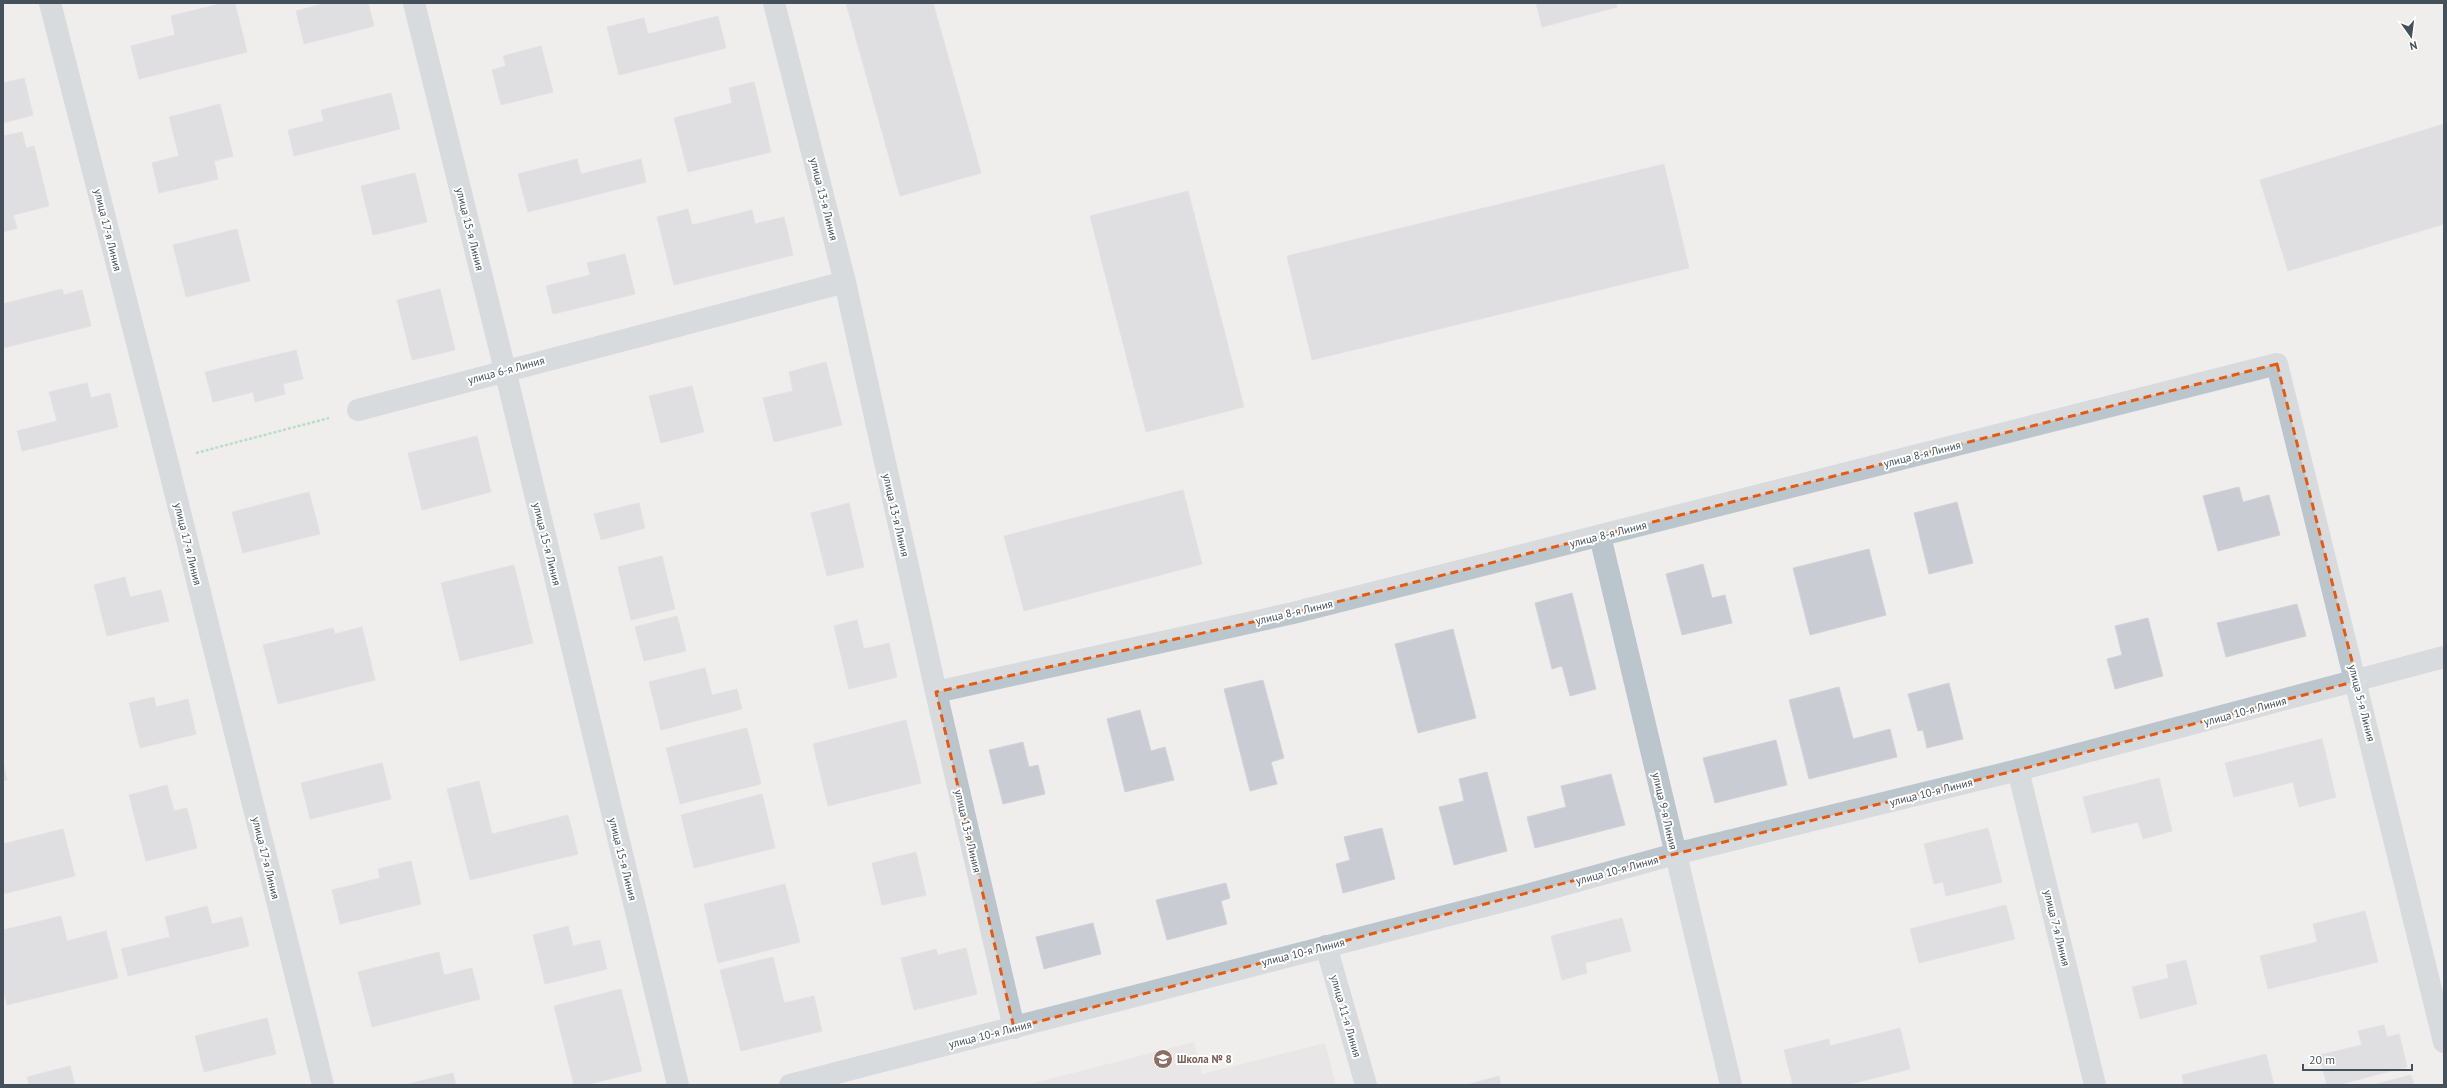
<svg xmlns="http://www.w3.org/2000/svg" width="2447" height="1088" font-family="'PT Sans',sans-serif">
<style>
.education{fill:#e1dedf}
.building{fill:#c9ccd2;stroke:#d1d3d9}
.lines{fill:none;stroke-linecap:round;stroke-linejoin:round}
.path{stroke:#72cc9b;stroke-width:2.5;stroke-dasharray:3 2;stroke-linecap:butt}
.minor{stroke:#bbc5cc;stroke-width:22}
.tertiary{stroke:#bbc5cc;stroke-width:22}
.marked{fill:none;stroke:#e8590c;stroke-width:3;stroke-dasharray:8 5;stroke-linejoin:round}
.labels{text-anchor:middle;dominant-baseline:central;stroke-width:4;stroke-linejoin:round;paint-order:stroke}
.street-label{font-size:11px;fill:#45515a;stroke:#fff}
.education-label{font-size:11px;font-weight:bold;fill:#785e54;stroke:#fff;text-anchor:start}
</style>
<rect width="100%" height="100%" fill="#f0eded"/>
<path class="education" d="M1194 1042 1202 1074 1325 1043 1336 1085H1026Z"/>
<path class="building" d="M224 3H235L247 52 139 79 131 46 175 35 171 16Z
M327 3H368L374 26 304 44 296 11Z
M846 3H933L981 173 900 196Z
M1536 3H1616L1617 7 1542 27Z
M718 16 726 48 619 75 607 27 644 18 648 34Z
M541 46 553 92 501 105 492 70 506 66 503 56Z
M24 78 33 115 3 123V83Z
M754 82 771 152 688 172 674 118 732 103 729 88Z
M391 93 400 129 294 156 288 130 324 121 321 110Z
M220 104 233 156 214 161 218 179 159 193 152 163 179 156 169 117Z
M2444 124V224L2288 271 2260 180Z
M22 132 26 148 34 146 49 206 13 215 17 228 3 232V136Z
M577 159 581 174 641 159 646 182 528 212 518 174Z
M1664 164 1689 268 1312 360 1287 256Z
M415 173 427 222 373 235 361 186Z
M1188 191 1244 407 1146 432 1090 216Z
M688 209 692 225 752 210 755 224 784 217 793 255 674 285 657 217Z
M237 229 250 281 186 297 173 245Z
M625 254 635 294 553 314 546 286 590 275 587 263Z
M62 289 64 295 82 290 91 326 3 348V304Z
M440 289 455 350 412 360 397 300Z
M296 350 303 379 283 384 285 394 255 402 253 392 213 402 205 372Z
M826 362 842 425 774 442 763 398 793 391 789 372Z
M87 383 91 398 110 393 118 427 22 451 17 431 57 421 49 392Z
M692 386 704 432 661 443 649 396Z
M477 436 491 492 422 510 408 453Z
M2239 487 2243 502 2269 495 2280 535 2218 551 2203 496Z
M1183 490 1202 564 1024 611 1004 536Z
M309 492 320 534 243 553 232 512Z
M1957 502 1973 563 1929 574 1914 513Z
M639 503 645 528 601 540 594 514Z
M849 503 864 567 827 576 811 513Z
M1869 549 1886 615 1810 635 1793 568Z
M662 556 675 609 631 620 618 567Z
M1703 564 1712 598 1725 595 1732 623 1682 635 1666 574Z
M514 565 533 643 460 661 441 583Z
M125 577 130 597 161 590 169 621 107 636 94 585Z
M1572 593 1596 689 1570 696 1562 666 1552 669 1535 603Z
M2297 604 2306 636 2226 657 2217 623Z
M677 616 686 651 644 661 635 627Z
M2148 618 2163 676 2115 689 2107 659 2122 655 2115 626Z
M857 620 864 649 889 643 897 677 849 689 834 626Z
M362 627 375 680 278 704 263 645 333 628 335 634Z
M1453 629 1476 718 1418 733 1395 644Z
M705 668 712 695 737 689 742 709 661 730 649 682Z
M1263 680 1284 758 1271 762 1277 784 1250 791 1224 689Z
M1949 683 1963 739 1927 748 1923 730 1918 731 1908 694Z
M1839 687 1853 739 1890 729 1897 757 1809 779 1789 700Z
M154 697 156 707 188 699 196 734 140 748 129 703Z
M1140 710 1151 751 1165 747 1174 780 1125 792 1107 719Z
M906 720 921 783 828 806 813 744Z
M747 728 761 784 680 804 666 748Z
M2322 739 2336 797 2299 807 2293 782 2234 797 2225 763Z
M1776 740 1787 785 1715 803 1703 758Z
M1023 742 1029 767 1038 765 1045 794 1003 804 989 750Z
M3 762 7 780 3 781Z
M382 763 391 799 310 819 301 783Z
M1487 772 1507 851 1454 865 1439 807 1464 801 1459 779Z
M1611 774 1625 825 1535 848 1527 817 1566 807 1561 786Z
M2159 778 2172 831 2143 839 2138 822 2092 833 2083 797Z
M479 781 492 834 568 815 578 854 470 880 447 789Z
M167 785 174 811 187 808 197 848 146 861 129 795Z
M762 794 775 848 694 868 681 815Z
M1382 828 1395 879 1343 893 1336 864 1350 860 1344 837Z
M1988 828 2002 882 1946 896 1943 882 1934 884 1924 844Z
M63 829 75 876 3 894V844Z
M916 852 926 895 882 905 872 863Z
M411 861 421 904 340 924 332 890 380 878 378 869Z
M1226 883 1230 898 1221 901 1227 924 1167 940 1156 900Z
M785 884 800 942 718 963 704 904Z
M2006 905 2015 939 1919 963 1910 929Z
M207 906 212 924 242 917 249 946 128 976 121 949 170 937 165 917Z
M2365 911 2378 962 2268 989 2260 956 2317 942 2313 924Z
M61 916 67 941 106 931 118 978 7 1005 3 989V930Z
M1622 918 1631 951 1585 963 1587 973 1562 980 1551 936Z
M1093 923 1101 954 1044 969 1036 937Z
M568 926 573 946 600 940 607 969 545 984 533 935Z
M966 948 977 994 914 1010 901 958 936 949 938 955Z
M439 952 444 975 472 968 480 999 372 1027 358 972Z
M773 957 784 1003 814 996 822 1031 741 1051 720 970Z
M2186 960 2197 1004 2140 1019 2132 987 2169 978 2166 965Z
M621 989 642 1071 585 1085H574L554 1006Z
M267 1018 276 1054 204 1072 195 1036Z
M2384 1025 2387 1037 2399 1034 2407 1067 2337 1085H2327L2319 1055 2362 1045 2358 1031Z
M1900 1028 1910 1069 1846 1085H1793L1784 1050 1829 1039 1830 1046Z
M2266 1054 2274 1085H2184L2182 1075Z
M70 1066 75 1085H29L27 1077Z
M453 1073 456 1085H404Z
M2411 1075 2414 1085H2372Z
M1499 1076 1501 1085H1466Z"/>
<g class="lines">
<path class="path" d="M196 453 329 418"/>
<path class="minor" d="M50 3 167 460 323 1085
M414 3 505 370 678 1085
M774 3 845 282 936 692 1014 1028
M358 410 845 282
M1600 536 1731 1085
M936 692 1293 613 2277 364 2444 1042
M2018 770 2095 1085
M1326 946 1366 1085"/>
<path class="tertiary" d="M790 1085 1523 896 1675 854 2018 770 2444 657"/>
</g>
<path d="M0 0H2447V1088H0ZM2277 364 2357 681 2018 770 1675 854 1014 1028 936 692 1293 613Z" fill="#f0eded" fill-opacity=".55" fill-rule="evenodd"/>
<path class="marked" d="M2277 364 2357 681 2018 770 1675 854 1014 1028 936 692 1293 613Z"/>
<defs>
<g id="school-disc" transform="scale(1)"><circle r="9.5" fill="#8d6e63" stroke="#fff"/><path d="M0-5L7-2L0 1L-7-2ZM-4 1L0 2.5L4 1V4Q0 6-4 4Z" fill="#fff"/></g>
</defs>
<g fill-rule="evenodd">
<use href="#school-disc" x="1163" y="1059"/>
</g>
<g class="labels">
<g class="street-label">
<text transform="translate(824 199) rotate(76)">улица 13-я Линия</text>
<text transform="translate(470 229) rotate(76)">улица 15-я Линия</text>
<text transform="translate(108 230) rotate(76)">улица 17-я Линия</text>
<text transform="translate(506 370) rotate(-15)">улица 6-я Линия</text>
<text transform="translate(1922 454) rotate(-14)">улица 8-я Линия</text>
<text transform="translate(896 515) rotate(77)">улица 13-я Линия</text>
<text transform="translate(1608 534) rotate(-14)">улица 8-я Линия</text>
<text transform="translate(188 544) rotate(76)">улица 17-я Линия</text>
<text transform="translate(547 544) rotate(76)">улица 15-я Линия</text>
<text transform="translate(1294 612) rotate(-13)">улица 8-я Линия</text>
<text transform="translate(2362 703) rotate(76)">улица 5-я Линия</text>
<text transform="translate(2245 711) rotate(-15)">улица 10-я Линия</text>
<text transform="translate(1931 792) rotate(-14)">улица 10-я Линия</text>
<text transform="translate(1665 811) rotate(77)">улица 9-я Линия</text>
<text transform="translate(968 831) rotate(77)">улица 13-я Линия</text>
<text transform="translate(266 858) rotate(76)">улица 17-я Линия</text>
<text transform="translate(623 859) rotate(76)">улица 15-я Линия</text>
<text transform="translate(1617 870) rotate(-15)">улица 10-я Линия</text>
<text transform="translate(2057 928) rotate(76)">улица 7-я Линия</text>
<text transform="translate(1303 952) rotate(-14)">улица 10-я Линия</text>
<text transform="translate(1346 1016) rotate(74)">улица 11-я Линия</text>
<text transform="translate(990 1034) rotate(-14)">улица 10-я Линия</text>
</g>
<g class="education-label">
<text x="1177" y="1059">Школа № 8</text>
</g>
</g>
<rect width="2447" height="1088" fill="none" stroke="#45515a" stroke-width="8"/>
<g transform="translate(2411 36) rotate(166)" stroke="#ffffff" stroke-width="3" paint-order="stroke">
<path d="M0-3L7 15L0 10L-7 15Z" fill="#45515a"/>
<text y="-6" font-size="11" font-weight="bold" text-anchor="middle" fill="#45515a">N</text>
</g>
<path d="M2303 1064v6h109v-6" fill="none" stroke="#45515a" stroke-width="2"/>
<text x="2309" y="1064" font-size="12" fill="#45515a" stroke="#ffffff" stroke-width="3" paint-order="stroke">20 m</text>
</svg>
